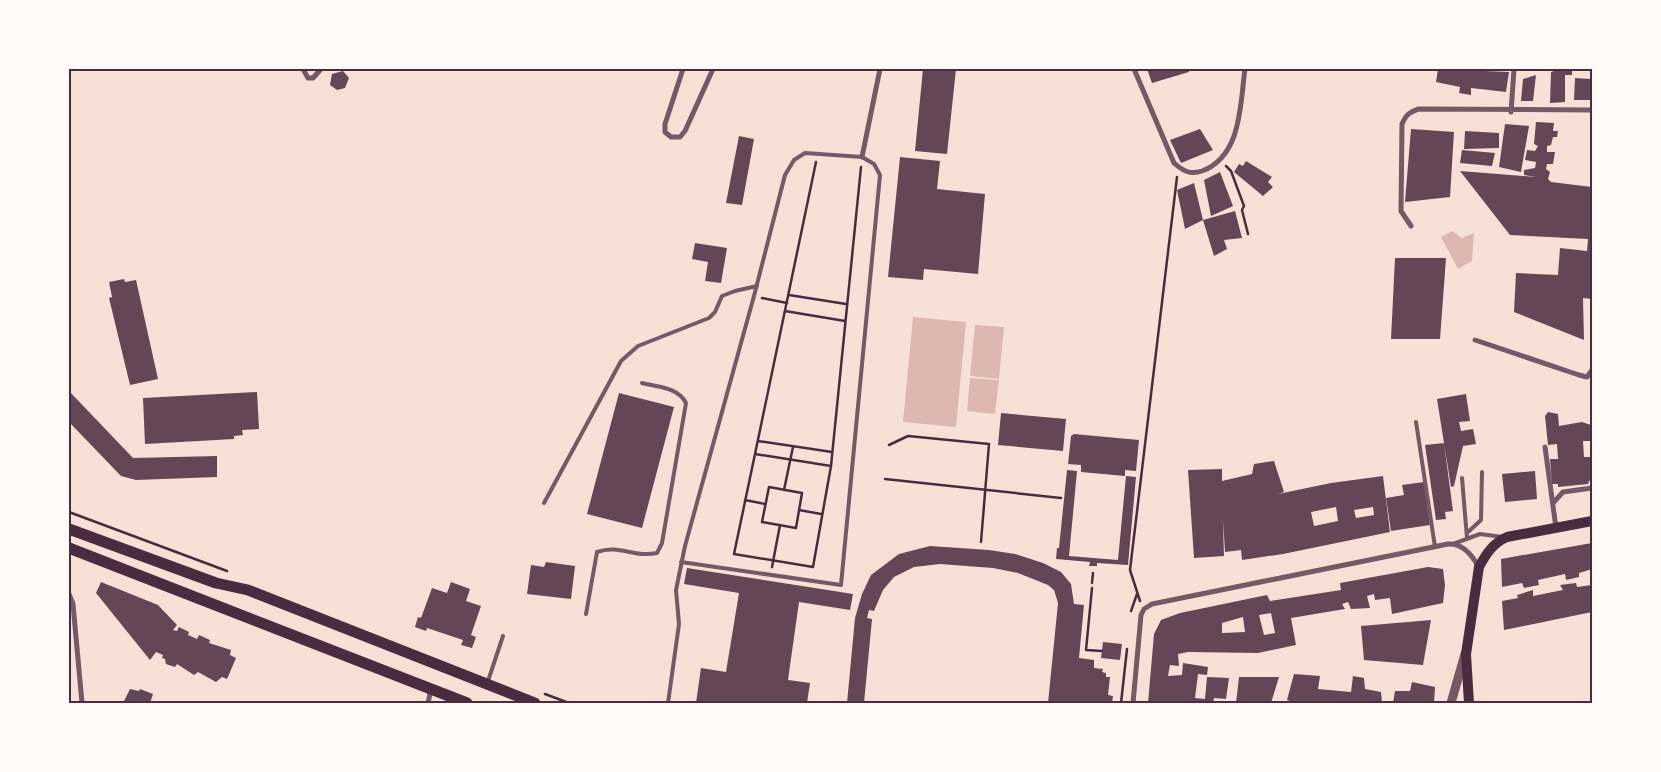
<svg xmlns="http://www.w3.org/2000/svg" width="1661" height="772" font-family="Jost,sans-serif">
<style>
.water{fill:#dcb8b0}
.building{fill:#644757;fill-rule:evenodd}
.lines{fill:none;stroke-linecap:round;stroke-linejoin:round}
.path{stroke:#4a2c40;stroke-width:2.5}
.service{stroke:#755966;stroke-width:4}
.minor{stroke:#755966;stroke-width:5}
.tertiary{stroke:#755966;stroke-width:9}
.secondary{stroke:#4a2c40;stroke-width:10}
.primary{stroke:#4a2c40;stroke-width:11}
.neatline{fill:none;stroke:#4a2c40;stroke-width:2}
</style>
<rect width="100%" height="100%" fill="#f7e1d7"/>
<path class="water" d="M1452 231 1462 238 1474 233 1472 261 1458 269 1441 237Z
M913 317 966 322 956 427 903 422Z
M975 325 1004 327 999 379 970 376Z
M970 378 999 380 995 414 967 411Z"/>
<path class="building" d="M923 69H956L947 154 915 151Z
M1147 69H1188L1189 72 1152 83Z
M1438 69 1509 72 1506 92 1471 88V95L1459 93 1460 87 1436 82Z
M1561 69H1572V75H1565V102L1550 103 1551 72Z
M343 71 349 78 345 88 337 90 330 85 332 74Z
M1536 75 1533 101H1521L1523 79Z
M1575 78 1591 79V100H1574Z
M1536 122 1554 123 1553 131H1558L1557 137H1553L1551 145 1547 146V152H1555L1553 164H1547L1546 169 1550 172 1548 179 1551 182 1592 187V299L1583 298 1584 340 1514 312 1516 273 1558 275 1560 248 1587 251 1588 239 1510 235 1460 171 1536 177 1524 175V170L1535 168 1536 162 1525 160 1527 150 1535 151 1538 146 1534 144Z
M1505 124 1529 126 1521 172 1499 167Z
M1200 129 1213 150 1181 163 1170 140Z
M1411 129 1454 132 1450 197 1405 202Z
M1465 131 1499 133V148L1464 149Z
M739 136 754 139 742 205 726 203Z
M1462 150 1495 153 1492 166 1460 163Z
M900 157 940 161 937 189 985 194 978 274 924 269 923 280 888 277Z
M1246 161 1272 177 1268 182 1273 187 1263 196 1234 172 1239 164 1243 166Z
M1220 172 1233 206 1211 216 1204 180Z
M1194 183 1203 220 1185 229 1177 190Z
M1235 211 1242 238 1224 240 1227 249 1214 256 1203 220Z
M695 243 727 248 721 283 705 281 708 262 692 259Z
M1395 258H1446L1440 339H1391Z
M124 279 125 282 136 280 158 379 130 385 109 298 112 297 109 282Z
M69 391 133 458 217 456V477L136 480 121 476 69 422Z
M257 392 259 429 242 430 243 435 234 436V439L145 444 143 398Z
M619 393 674 407 642 528 587 514Z
M1466 394 1470 421 1459 422 1461 431 1473 429 1476 444 1463 446 1454 486 1451 487 1437 399Z
M1548 412 1558 414 1559 426 1582 422 1591 425 1592 441H1583L1584 457H1592V480L1589 481 1588 484 1558 487V484H1552L1550 459H1558L1557 444 1548 445 1545 416Z
M1001 413 1066 419 1063 451 998 445Z
M1074 434 1139 440 1136 471 1125 470V476L1081 472V465L1068 464 1071 436Z
M1444 443 1453 511 1445 512 1446 519 1436 520 1425 445Z
M1274 461 1284 492 1278 494 1331 483 1383 476 1390 532 1283 554 1242 560 1241 550 1225 552 1223 520 1224 556 1194 558 1188 470 1222 469V481L1252 474 1254 464ZM1336 507 1338 521 1314 526 1311 512ZM1373 507 1374 515 1356 518 1354 510Z
M1067 470 1077 471 1069 556 1118 560 1126 476 1136 477 1128 565 1097 563V566H1089L1090 562 1056 559 1057 548H1059Z
M1535 471 1537 499 1505 502 1502 474Z
M1424 482 1430 525 1391 531 1386 498 1404 495 1402 485Z
M1592 543V569L1579 573V577L1566 580 1565 574 1538 580 1539 585 1524 588 1522 583 1502 587 1501 559Z
M930 546 989 550 1015 554 1043 563 1061 572 1071 584 1074 604 1084 605 1079 658 1094 660V668L1103 669 1102 672 1106 673V677H1110L1108 695 1113 696 1112 703H1048L1058 603 1054 590 1048 585 1018 573 993 568 940 564 914 567 894 577 883 590 874 611 869 610 867 618 872 619 864 703H847L855 618 862 594 871 575 899 554Z
M546 562 575 566 571 599 527 594 531 565 544 567Z
M1428 567 1443 569 1445 585 1443 603 1392 614 1390 598 1375 600 1374 594 1367 596 1370 608 1351 609 1348 602 1342 604 1345 609 1291 618 1296 645 1258 653 1188 652 1178 654 1179 666 1170 665 1168 676 1182 675 1183 663 1208 667 1207 675 1198 674 1195 698 1205 699 1207 677 1229 678 1226 699 1214 698 1213 703H1148L1154 634 1161 620 1180 613 1267 595 1270 601 1341 590 1340 583ZM1271 613 1275 633 1264 635 1259 615ZM1243 617 1245 632 1222 633V623Z
M687 568 853 594 850 610 799 602 788 680 810 683 807 703H696L701 668 726 672 739 593 684 584Z
M101 582 158 605 177 625 173 630 177 631 179 627 189 632 188 635 197 639 199 635 210 640 209 643 231 650 230 655 236 658 227 679 222 677 216 682 198 672 194 675 177 664 175 667 166 664 165 659 162 658 163 655 156 652 150 660 96 593Z
M451 582 470 589 466 601 481 606 471 635 476 637 472 648 461 645 463 640 427 628 426 631 415 627 418 617 421 618 432 588 447 593Z
M1576 583 1577 587 1592 585V612L1504 630 1502 601 1518 598 1517 595 1533 590V596L1563 590 1560 585Z
M1431 620 1423 665 1364 660 1361 626Z
M1103 642 1122 644 1120 660 1101 658Z
M1294 674 1320 676 1318 689 1351 692 1353 676 1364 678 1365 689 1381 692 1382 703H1296L1287 700Z
M1239 677H1279L1271 703H1236Z
M1412 682 1435 687 1434 703H1393L1395 691H1410Z
M130 689 139 691 140 689 153 694 150 703H123Z"/>
<g class="lines">
<path class="path" d="M1226 166 1231 171 1244 206 1242 210 1248 234
M789 295 846 304
M762 298 787 303
M785 311 845 321
M758 441 832 452
M889 445 908 436 989 444 981 542
M755 454 831 466 813 567 734 554Z
M755 454 816 162
M831 466 861 167
M885 479 1061 498
M769 487 802 493 796 528 762 522Z
M784 490 793 447
M745 500 765 504
M799 510 821 514
M69 512 227 571
M772 567 780 525
M1092 583 1093 573
M1092 588 1086 650 1102 651
M1140 601 1130 570 1177 177
M1131 611 1137 594
M545 694 569 703
M1121 703 1127 649"/>
<path class="service" d="M1416 422 1435 547
M1462 478 1467 538
M544 503 621 361 638 346 709 318 715 312 722 296 735 291 757 286
M1467 533 1481 520 1482 472
M1453 544 1480 534 1503 537
M586 614 597 552C620 544 633 558 657 553L662 543 686 403C678 387 657 387 642 383
M487 684 503 636
M668 703 679 624 676 590 685 546 754 296 785 175 794 160 805 153 862 157 874 164 880 175 841 585 681 562"/>
<path class="minor" d="M303 69 308 78H313L321 69
M683 69 665 124V132L671 137H680L685 131 713 69
M1134 69 1174 163C1183 171 1190 175 1202 171 1242 156 1240 104 1245 69
M1511 112 1514 69
M862 157 880 69
M1411 226 1401 211 1402 124C1406 115 1409 112 1419 109L1592 110
M1475 340 1579 375 1587 377 1592 370
M1545 447 1556 528
M1553 503 1563 492 1592 488
M69 594 73 604 82 703
M428 703 431 689
M1133 703 1141 615 1144 609 1152 604 1448 544C1462 543 1472 555 1478 566"/>
<path class="tertiary" d="M1451 703 1465 654"/>
<path class="secondary" d="M1469 703 1466 654 1479 567C1486 554 1493 543 1507 537L1592 521"/>
<path class="primary" d="M69 529 216 583 248 590 535 703
M69 548 467 703"/>
</g>
<rect width="1661" height="772" fill="none" stroke="#fffaf5" stroke-width="140"/>
<rect x="70" y="70" width="1521" height="632" class="neatline"/>
</svg>
